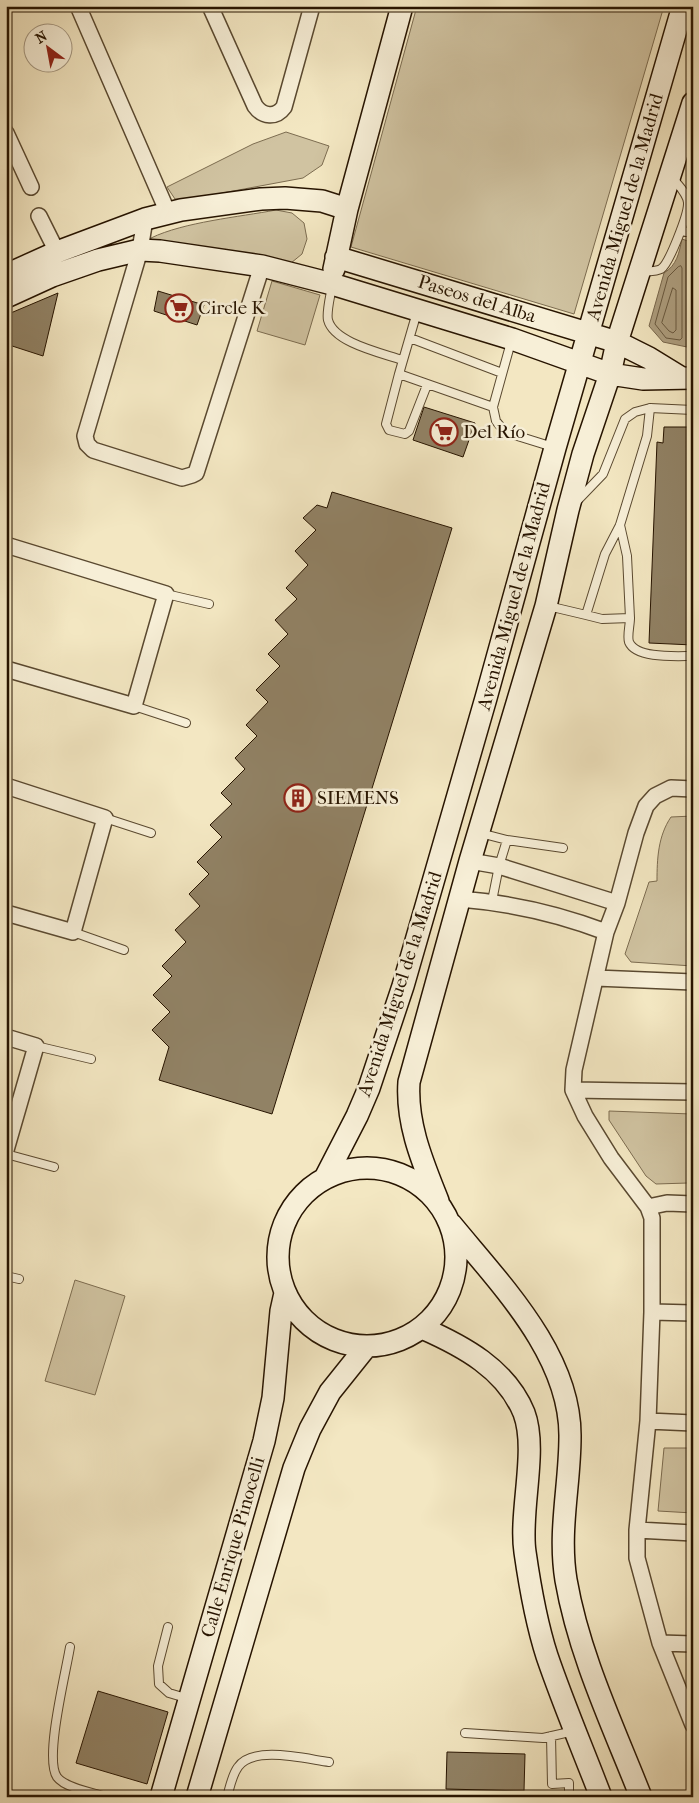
<svg xmlns="http://www.w3.org/2000/svg" width="699" height="1803" font-family="'IM FELL French Canon',serif">
<style>
.green{fill:#d0c3a1;stroke:#7c6c50}
.water{fill:#ae9f80;stroke:#78674d}
.lines{fill:none;stroke-linecap:round;stroke-linejoin:round}
.shore{stroke:#6a5a40;stroke-width:1}
.building{fill:#918265;stroke:#271400}
.lane-casing{stroke:#5a4930;stroke-width:10}
.street-casing{stroke:#5a4930;stroke-width:18}
.secondary-casing{stroke:#271400;stroke-width:24}
.lane{stroke:#f7efd7;stroke-width:8}
.street{stroke:#f7efd7;stroke-width:15}
.secondary{stroke:#f7efd7;stroke-width:21}
.labels{text-anchor:middle;dominant-baseline:central;stroke-width:5;stroke-linejoin:round;paint-order:stroke}
.street-label{font-size:19px;fill:#271400;stroke:#f7efd7}
.poi-label{font-size:19px;fill:#271400;stroke:#f7efd7;text-anchor:start}
</style>
<rect width="100%" height="100%" fill="#f3e7c2"/>
<filter id="stains"><feTurbulence type="fractalNoise" baseFrequency=".004" numOctaves="4"/><feColorMatrix values="0 0 0 0 .2 0 0 0 0 .09 0 0 0 0 .02 0 0 0 .5 -.17"/></filter>
<radialGradient id="worn" r=".72"><stop offset=".6" stop-color="#630" stop-opacity="0"/><stop offset="1" stop-color="#630" stop-opacity=".3"/></radialGradient>
<path class="green" d="M417 6H664L574 314 351 247Z
M286 132 329 146 322 165 303 178 185 200 175 199 167 187 253 144Z
M276 210 292 213 304 223 307 239 302 254 291 263 151 245V238C184 222 239 217 276 210Z
M272 281 320 295 305 345 257 331Z
M693 816V966L631 962 625 954 649 882 657 881C657 859 658 836 671 817Z
M609 1111 692 1114 688 1183 656 1184 646 1176 609 1120Z
M75 1280 125 1296 95 1395 45 1381Z
M664 1448H693V1513L658 1511Z"/>
<path class="water" d="M682 239 688 241 687 347 663 342 649 326 664 273C677 265 679 253 682 239Z"/>
<g class="lines">
<path class="shore" d="M681 266 682 268V338L680 340 666 338 655 324 668 277 678 267Z
M673 288 676 290V330L673 333 669 331 662 323Z"/>
</g>
<path class="building" d="M158 291 204 305 197 325 154 311Z
M58 293 43 356 6 344V315Z
M424 407 475 423 463 457 413 440Z
M664 427H693V645L649 643 657 442 663 443Z
M332 492 452 528 272 1114 159 1080 169 1047 152 1030 170 1012 153 995 172 976 162 966 186 942 175 930 200 906 189 894 209 874 197 862 222 837 210 825 232 804 221 793 245 769 235 758 257 736 246 725 268 702 256 690 280 666 268 654 288 634 275 620 297 599 286 588 308 565 295 551 316 530 303 518 317 505 327 508Z
M98 1691 168 1712 147 1784 76 1763Z
M447 1752 525 1754 524 1791 446 1789Z"/>
<g class="lines">
<g class="lane-casing">
<path id="lane" d="M681 231 693 233
M641 272C647 271 655 272 661 269 669 264 688 215 688 204 689 195 677 184 672 177
M332 285C331 294 326 312 328 320 334 343 382 353 402 360
M417 312 399 374 493 407 496 421 505 432 553 447
M410 338 502 373
M399 374 386 424 389 430 405 434 409 431 427 385
M493 407 511 342
M577 501 603 474 625 419 635 412 650 408
M620 525 627 556 630 618
M166 594 209 604
M548 606 586 615 605 554 620 525 647 436 650 408 693 410
M586 615 602 619 630 618C630 625 627 636 629 642 636 659 677 656 693 656
M134 706 186 723
M105 818 151 833
M480 833 507 840
M492 901 499 866 507 840 563 848
M73 932 124 950
M36 1046 91 1059
M6 1154 54 1167
M6 1276 19 1279
M168 1627 158 1666 159 1684 169 1693 189 1699
M70 1647C66 1672 44 1759 57 1777 65 1788 94 1793 107 1797
M465 1733 543 1738 574 1731
M551 1736 552 1784 569 1783V1797
M227 1797C230 1787 232 1775 238 1767 253 1745 306 1759 329 1762"/>
</g>
<g class="street-casing">
<path id="street" d="M78 6 168 213
M210 6 255 106C263 117 276 118 284 107L312 6
M6 133 31 187
M39 216 57 252
M145 219 140 250 85 436 87 444 93 450 182 478 192 475 196 473 262 266
M6 545 166 594 134 706 6 669
M6 786 105 818 73 932 6 913
M693 789 671 788 655 796 646 806 636 833 617 903 606 932 574 1070 573 1090 585 1116 611 1158 648 1207 652 1218V1312L693 1313
M470 861 499 866 617 903
M460 899C510 903 559 914 606 932
M596 978 693 982
M6 1037 36 1046 6 1150
M573 1090 693 1092
M648 1207 667 1203 693 1204
M652 1312 648 1421 693 1423
M648 1421 637 1530V1558L660 1643 693 1725
M637 1530 693 1533
M660 1643 693 1644"/>
</g>
<g class="secondary-casing">
<path id="secondary" d="M336 257 617 342 649 358 680 377
M334 269 347 209 402 6
M6 275 57 252 145 219 181 210 261 199 285 198 322 201 347 209
M6 297 52 276 98 260 140 250 160 251 262 266 332 284 512 339 610 374 643 379 693 378
M278 1257a89 89 0 1 1 178 0a89 89 0 1 1-178 0Z
M325 1178 357 1116 369 1088 403 986 486 698 555 448 683 6
M438 1201C423 1163 406 1124 409 1082L470 861 546 606 568 510 583 454 610 374 617 342 693 103
M451 1224C500 1284 571 1355 570 1437 570 1485 558 1531 566 1580 579 1655 613 1726 641 1797
M422 1328C463 1346 506 1369 524 1413 538 1450 519 1512 525 1552 530 1587 536 1622 547 1656 563 1703 583 1750 601 1797
M161 1797 264 1441 273 1398 281 1311 285 1293
M197 1797 294 1468 310 1429 330 1392 366 1347"/>
</g>
<use href="#lane" class="lane"/>
<use href="#street" class="street"/>
<use href="#secondary" class="secondary"/>
</g>
<defs>
<g id="supermarket-ring" transform="scale(1.4375)"><circle r="9.5" fill="#f7efd7" stroke="#8f2418" stroke-width="1.5"/><path d="M-6-5.5h2.5l.6 2H6L4.5 2H-2.5L-4.4-4H-6ZM-1.5 3.2a1.3 1.3 0 1 0 .1 0ZM3 3.2a1.3 1.3 0 1 0 .1 0Z" fill="#8f2418"/></g>
<g id="building-ring" transform="scale(1.4375)"><circle r="9.5" fill="#f7efd7" stroke="#8f2418" stroke-width="1.5"/><path d="M-4-6H4V6H1V3H-1V6H-4ZM-2.5-4.3h1.7v1.8h-1.7ZM.8-4.3h1.7v1.8H.8ZM-2.5-1h1.7V.8h-1.7ZM.8-1h1.7V.8H.8Z" fill="#8f2418"/></g>
</defs>
<g fill-rule="evenodd">
<use href="#supermarket-ring" x="179" y="308"/>
<use href="#supermarket-ring" x="444" y="432"/>
<use href="#building-ring" x="298" y="798"/>
</g>
<g class="labels">
<g class="street-label">
<text transform="translate(625 207) rotate(-74)">Avenida Miguel de la Madrid</text>
<text transform="translate(477 299) rotate(17)">Paseos del Alba</text>
<text transform="translate(514 596) rotate(-75)">Avenida Miguel de la Madrid</text>
<text transform="translate(400 984) rotate(-72)">Avenida Miguel de la Madrid</text>
<text transform="translate(233 1547) rotate(-74)">Calle Enrique Pinocelli</text>
</g>
<g class="poi-label">
<text x="198" y="308">Circle K</text>
<text x="463" y="432">Del Río</text>
<text x="317" y="798">SIEMENS</text>
</g>
</g>
<rect width="699" height="1803" fill="none" stroke="#f3e7c2" stroke-width="25"/>
<rect x="8" y="8" width="684" height="1788" fill="none" stroke="#271400" stroke-width="2.5"/>
<rect x="12" y="12" width="674" height="1778" fill="none" stroke="#271400"/>
<g transform="translate(48 48) rotate(328)"><circle r="24" fill="#f7efd7" stroke="#a49781"/>
<path d="M0-4L9 19L0 12L-9 19Z" fill="#8f2418"/>
<text y="-8" font-size="14" font-weight="bold" text-anchor="middle" fill="#271400">N</text>
</g>
<rect width="100%" height="100%" filter="url(#stains)"/>
<rect width="100%" height="100%" fill="url(#worn)"/>
</svg>
